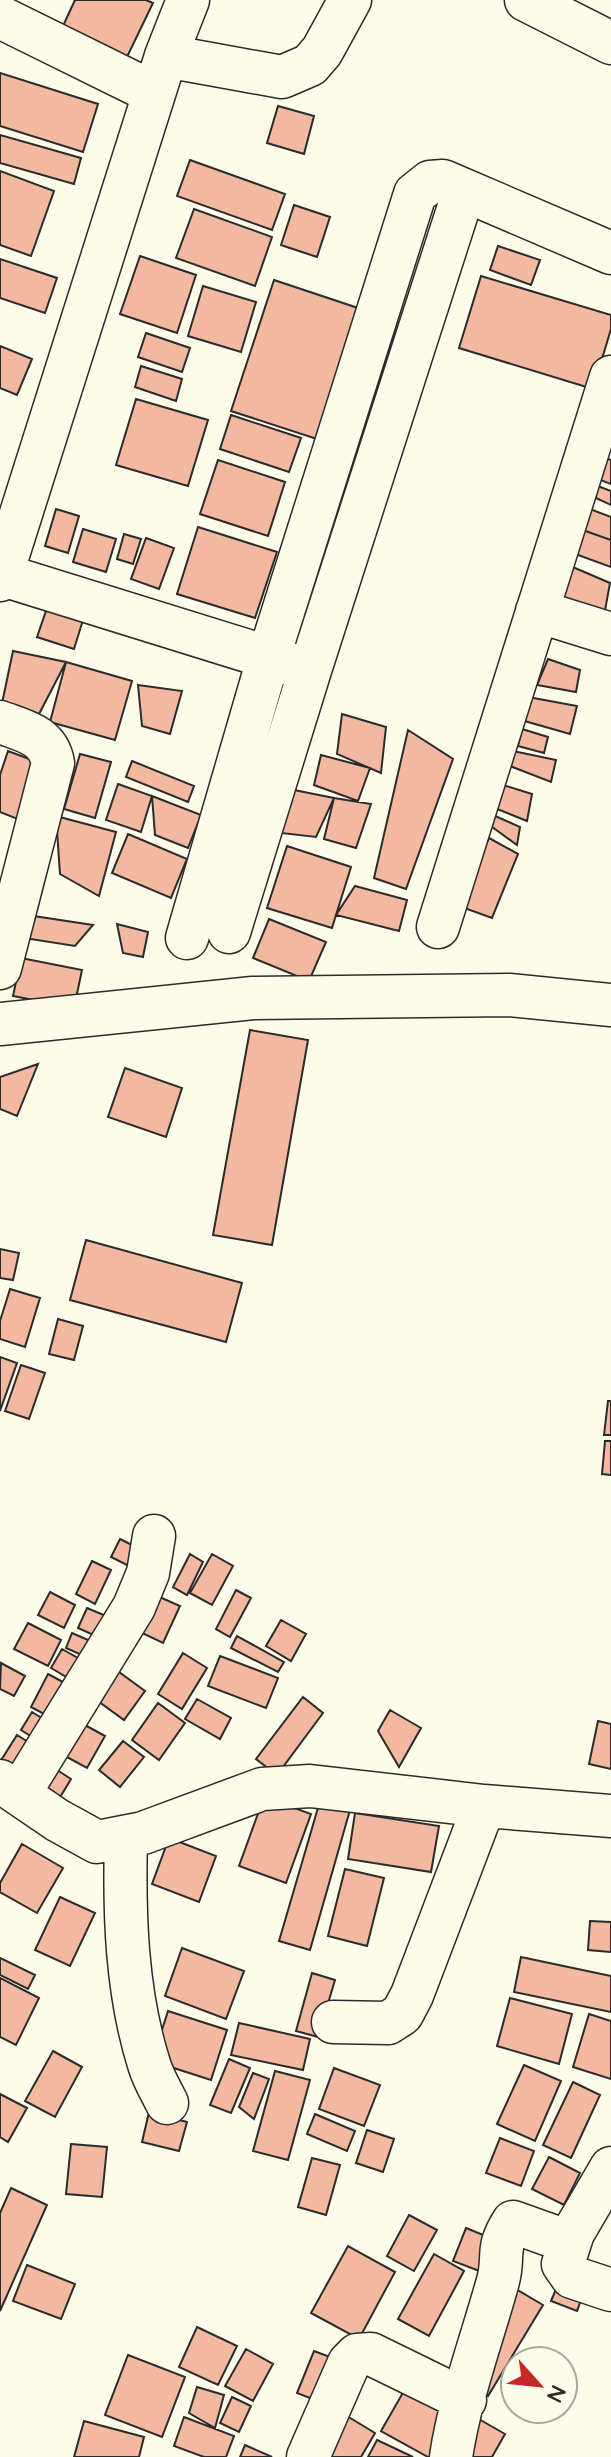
<svg xmlns="http://www.w3.org/2000/svg" width="611" height="2457" font-family="Quicksand,sans-serif">
<style>
.building{fill:#f2b8a0;stroke:#2b2b2b;stroke-width:2}
.lines{fill:none;stroke-linecap:round;stroke-linejoin:round}
.minor-casing{stroke:#2b2b2b;stroke-width:45}
.minor{stroke:#fdfbea;stroke-width:42}
</style>
<rect width="100%" height="100%" fill="#fdfbea"/>
<path class="building" d="M75 0H146L153 3 126 59 62 28Z
M0 73 98 104 83 152 0 126Z
M278 106 314 116 304 154 267 143Z
M0 135 81 158 74 184 0 163Z
M190 160 285 194 272 230 177 196Z
M0 171 54 191 31 256 0 245Z
M294 205 330 217 317 257 281 245Z
M194 209 272 237 255 286 176 258Z
M498 246 540 260 531 285 490 270Z
M140 256 196 275 177 333 120 314Z
M0 259 57 278 45 313 0 298Z
M481 276 611 315V329L593 389 459 348Z
M274 280 364 310 320 440 231 411Z
M203 286 256 302 241 352 188 336Z
M146 333 190 348 182 372 138 357Z
M0 346 32 359 17 395 0 388Z
M141 366 182 379 176 401 135 387Z
M136 399 208 420 188 486 116 465Z
M231 415 301 438 289 472 220 449Z
M603 457 611 460V484L595 478Z
M218 460 285 482 268 536 200 514Z
M595 485 611 491V505L596 498Z
M582 506 611 517V540L577 528Z
M56 509 79 516 68 553 45 546Z
M198 527 277 552 255 618 177 594Z
M577 528 611 540V567L578 555Z
M83 529 116 539 106 572 73 562Z
M124 534 141 539 133 564 117 559Z
M146 538 174 548 159 589 131 579Z
M568 565 610 583 604 616 555 603Z
M47 608 83 620 74 649 37 637Z
M13 651 66 662 38 716 1 708Z
M548 659 580 670 576 692 537 685Z
M66 662 132 681 115 740 50 722Z
M138 685 182 691 170 734 142 726Z
M528 697 577 706 570 734 521 720Z
M342 714 386 727 381 773 337 754Z
M522 729 548 737 544 753 518 746Z
M408 730 453 759 406 889 374 878Z
M8 751 40 763 20 820 0 812V775Z
M513 751 556 760 551 782 510 766Z
M80 754 111 762 95 818 64 809Z
M321 755 370 768 358 801 314 785Z
M132 761 194 786 188 802 126 777Z
M118 784 152 796 141 832 106 820Z
M503 785 532 794 527 821 492 807Z
M289 789 334 798 316 837 281 833Z
M152 796 201 815 188 848 155 835Z
M334 798 371 804 356 848 324 839Z
M493 815 520 827 517 845 488 824Z
M56 816 116 832 99 896 60 874Z
M128 834 187 859 171 898 112 873Z
M489 838 518 854 492 918 456 905Z
M287 846 351 867 332 928 267 908Z
M355 886 407 900 399 931 336 915Z
M27 915 93 925 75 946 24 938Z
M269 919 326 942 309 981 253 958Z
M117 924 148 932 143 957 123 953Z
M21 958 82 970 74 1008 13 996Z
M250 1030 308 1040 272 1245 213 1235Z
M38 1064 17 1116 0 1109V1077Z
M125 1068 182 1088 166 1137 108 1117Z
M86 1240 242 1283 226 1342 70 1300Z
M0 1249 19 1253 13 1280 0 1278Z
M10 1289 40 1298 25 1347 0 1339V1321Z
M58 1319 83 1326 74 1360 49 1354Z
M0 1357 17 1363 0 1411Z
M21 1365 45 1373 29 1419 5 1411Z
M608 1401H611V1435H604Z
M605 1441H611V1475L602 1474Z
M120 1539 146 1552 137 1570 111 1557Z
M190 1554 203 1562 187 1595 173 1587Z
M212 1554 233 1566 212 1605 190 1593Z
M92 1561 111 1570 95 1604 76 1594Z
M236 1590 251 1598 230 1637 216 1629Z
M50 1592 75 1605 64 1628 38 1615Z
M155 1595 180 1606 163 1643 138 1631Z
M87 1608 118 1621 109 1642 78 1628Z
M281 1620 306 1634 291 1661 266 1646Z
M28 1623 61 1640 48 1666 14 1649Z
M72 1633 102 1646 95 1661 66 1648Z
M237 1636 284 1662 278 1672 231 1648Z
M62 1649 92 1666 80 1685 51 1668Z
M183 1653 207 1668 182 1709 158 1694Z
M220 1656 278 1678 266 1708 208 1686Z
M1 1663 25 1676 14 1696 0 1689Z
M108 1664 145 1691 124 1720 87 1693Z
M48 1674 76 1689 59 1722 31 1707Z
M303 1697 323 1713 277 1775 256 1759Z
M197 1699 231 1718 220 1739 185 1719Z
M158 1703 185 1723 159 1760 132 1740Z
M390 1710 421 1728 399 1767 378 1731Z
M32 1712 55 1726 45 1745 21 1730Z
M598 1721 611 1724V1769L589 1764Z
M83 1724 105 1736 87 1768 65 1756Z
M17 1735 41 1750 24 1777 0 1762Z
M123 1741 144 1757 120 1787 99 1770Z
M54 1768 71 1779 53 1809 35 1799Z
M264 1797 311 1814 286 1883 239 1866Z
M320 1801 350 1810 310 1950 279 1941Z
M355 1813 439 1826 431 1872 348 1859Z
M169 1838 216 1856 199 1902 152 1884Z
M22 1844 63 1868 37 1913 0 1892V1883Z
M345 1869 384 1878 367 1946 328 1936Z
M60 1897 95 1913 70 1966 35 1950Z
M590 1921 611 1922V1952L588 1950Z
M182 1948 244 1971 226 2019 165 1996Z
M521 1957 611 1976V2012L514 1992Z
M0 1958 35 1975 28 1989 0 1975Z
M312 1973 335 1980 318 2037 296 2031Z
M0 1978 39 1998 16 2045 0 2037Z
M510 1998 572 2014 559 2064 497 2046Z
M168 2011 227 2030 211 2080 152 2061Z
M589 2014 611 2021V2079L573 2067Z
M239 2023 310 2039 303 2070 231 2055Z
M53 2051 82 2067 55 2117 25 2101Z
M229 2059 250 2068 231 2113 210 2105Z
M524 2065 561 2081 535 2141 497 2124Z
M334 2068 380 2085 364 2126 319 2109Z
M275 2071 310 2080 288 2160 253 2151Z
M253 2073 269 2079 254 2119 239 2107Z
M573 2082 600 2095 571 2158 543 2145Z
M0 2094 27 2108 8 2142 0 2137Z
M149 2112 187 2122 179 2151 142 2142Z
M315 2114 355 2131 347 2151 307 2134Z
M367 2130 394 2139 383 2172 356 2163Z
M500 2138 534 2151 521 2186 486 2173Z
M71 2144 107 2147 102 2197 66 2194Z
M549 2157 580 2173 564 2205 532 2189Z
M312 2158 340 2165 326 2215 298 2207Z
M11 2188 47 2205 0 2311V2213Z
M409 2215 437 2230 414 2271 387 2256Z
M466 2228 508 2245 495 2277 453 2261Z
M348 2246 395 2272 359 2339 311 2313Z
M434 2254 464 2271 429 2336 398 2319Z
M27 2265 75 2284 61 2319 13 2301Z
M559 2282 584 2292 577 2311 551 2301Z
M509 2285 543 2305 488 2396 455 2375Z
M197 2327 237 2346 218 2385 179 2367Z
M246 2349 273 2364 253 2401 225 2386Z
M314 2351 346 2363 330 2406 297 2393Z
M128 2355 185 2377 162 2437 105 2415Z
M409 2382 461 2411 435 2457H428L381 2431Z
M197 2387 224 2395 215 2428 189 2413Z
M232 2397 251 2406 239 2432 220 2423Z
M337 2410 375 2433 361 2457H309Z
M470 2414 505 2434 492 2457H445Z
M184 2417 234 2436 226 2457H204L174 2446Z
M84 2421 144 2437 139 2457H74Z
M377 2440 413 2457H368Z
M245 2445 272 2457H240Z"/>
<g class="lines">
<g class="minor-casing">
<path id="minor" d="M526 0 611 43
M0 17 154 93
M166 56 282 77 310 65 322 51 350 0
M3 575 296 666
M0 580 166 56 188 0
M537 611 611 634
M0 722C24 731 48 735 53 763L0 968
M438 927 611 377
M229 932 310 670 464 191
M187 938 269 656 415 194 430 182 443 181 611 253
M0 1024 253 998 509 995 611 1005
M0 1781 57 1820 97 1842 143 1833 262 1789 310 1786 484 1806 611 1816
M19 1794 134 1607 148 1573 154 1536
M126 1837C124 1913 126 1991 149 2064 153 2078 161 2091 167 2103
M333 2022 388 2023 402 2014 412 1995 484 1806
M611 2168 573 2233 563 2264 572 2277 611 2290
M308 2457 349 2363 357 2355 371 2354 465 2400
M451 2457C460 2397 482 2339 498 2281 505 2254 495 2250 513 2222L569 2242"/>
</g>
<use href="#minor" class="minor"/>
</g>
<g transform="translate(539 2385) rotate(117)"><circle r="38" fill="#fdfbea" stroke="#a9a89e" stroke-width="2"/>
<path d="M0-6L14 30L0 20L-14 30Z" fill="#c62828"/>
<text y="-12" font-size="22" font-weight="bold" text-anchor="middle" fill="#2b2b2b">N</text>
</g>
</svg>
